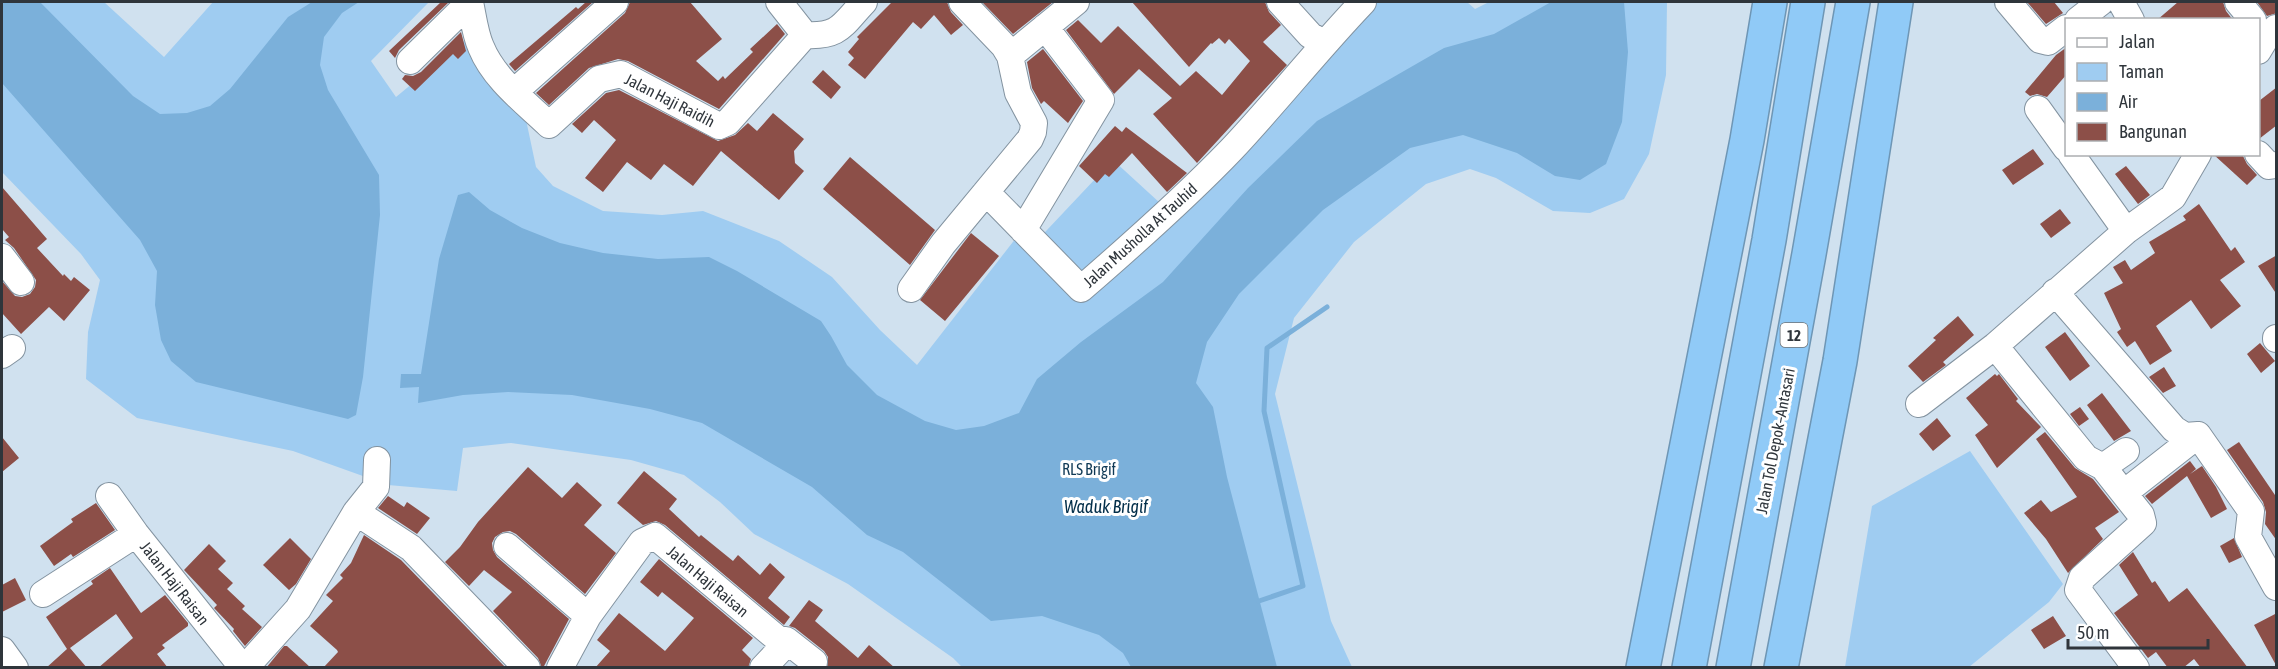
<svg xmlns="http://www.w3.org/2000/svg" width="2278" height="669" font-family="'Asap Condensed',sans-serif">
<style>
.green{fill:#9fccf1}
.water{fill:#7bb0da}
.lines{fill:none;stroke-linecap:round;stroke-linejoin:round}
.stream{stroke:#7bb0da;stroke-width:5}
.building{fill:#8c4f48}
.minor-casing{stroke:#8393a0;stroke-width:28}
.highway-casing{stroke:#6e96b5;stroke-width:36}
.minor{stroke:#fff;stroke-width:26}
.highway{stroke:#90caf7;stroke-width:33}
.labels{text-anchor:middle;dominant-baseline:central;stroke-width:6;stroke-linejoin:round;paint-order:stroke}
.shield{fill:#fff;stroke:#6d7276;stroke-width:1.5}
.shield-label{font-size:15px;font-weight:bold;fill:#2f353b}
.street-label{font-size:16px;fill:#2f353b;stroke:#fff}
.park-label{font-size:16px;fill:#0f3955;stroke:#fff}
.water-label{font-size:18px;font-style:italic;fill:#022e49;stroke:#fff}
</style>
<rect width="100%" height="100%" fill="#d0e1ef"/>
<path class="green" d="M2 2H104L164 57 213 2H429L371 61 396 97 464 41 525 115 536 167 553 186 603 211 662 215 703 211 779 241 832 277 880 330 917 365 1016 238 1031 247 1113 160 1172 214 1377 2H1467L1475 9 1489 2H1667L1666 75 1649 154 1624 199 1590 213 1553 211 1496 178 1470 169 1426 184 1354 242 1294 318 1275 394 1331 621 1352 667 963 668 953 658 848 584 754 534 720 502 684 475 631 460 511 443 463 448 457 491 388 485 293 451 137 418 86 379 88 332 100 280 81 254 2 172Z
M1970 451 2063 584 2049 602 1969 667H1845L1872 506Z"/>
<path class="water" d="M2 2H40L133 96 160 114 187 113 210 106 230 89 288 17 312 2H359L342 13 324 37 320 65 328 90 379 175 380 215 363 377 356 415 348 419 196 382 171 361 161 340 155 305 157 271 140 240 2 83Z
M1551 2H1624L1628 52 1622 122 1606 164 1580 180 1555 176 1517 153 1463 135 1410 148 1323 210 1239 294 1207 342 1196 383 1213 407 1227 477 1277 667H1131L1123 653 1099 635 1042 616 991 621 903 552 867 535 812 487 702 423 650 409 572 395 508 392 463 395 418 403 419 387 400 388 401 374H421L439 259 458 195 469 192 490 210 522 228 560 243 603 253 658 259 709 257 737 271 821 321 831 336 847 365 877 395 925 421 956 430 984 426 1019 413 1037 379 1081 342 1163 282 1248 188 1317 121 1444 48 1494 34Z"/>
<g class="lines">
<path class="stream" d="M1259 601 1303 586 1264 411 1267 348 1327 307"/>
</g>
<path class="building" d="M441 2H449L399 50 395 58 389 51Z
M586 2H593L515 71 509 64 576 7 578 9Z
M630 2H690L722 39 696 61 718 81 723 76 725 79 753 52 750 49 777 24 785 34 719 109 628 61 618 59 589 68 549 105 536 93 625 13Z
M892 2H947L951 12 963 25 951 35 934 15 921 29 913 22 865 79 848 65 854 58 848 52 859 39 857 37Z
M982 2H1053L1013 34Z
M1132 2H1265L1269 12 1281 25 1263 42 1287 65 1197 163 1153 114 1172 98 1139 69 1114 94 1066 30 1078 20 1101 43 1118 26 1180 86 1196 71 1222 95 1250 61 1229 39 1225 44 1219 38 1212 44 1211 43 1189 67Z
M2027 2H2054L2063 13 2046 24Z
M2178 2H2223L2226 11 2233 20H2157Z
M2257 2H2277V13L2267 16Z
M461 32 466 51 458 59 453 54 415 91 402 79 405 75 413 76 421 72Z
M2067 47V74L2047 97 2037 94 2030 96 2025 92 2056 55Z
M1043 49 1083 101 1068 123 1044 101 1041 104 1032 88 1027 62Z
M823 70 841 87 831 99 812 82Z
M2277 87V125L2259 139V101Z
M619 90 718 141 735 135 748 123 757 131 773 113 804 139 794 151 795 163 804 171 779 200 721 151 693 186 664 164 651 180 627 162 603 192 585 178 616 140 594 120 582 133 572 124 606 93Z
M1115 126 1122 132 1126 127 1187 173 1167 192 1132 153 1109 177 1105 174 1097 183 1079 166Z
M2033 149 2044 164 2013 185 2002 170Z
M2213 154H2242L2247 164 2257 175 2247 185Z
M850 157 935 230 910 265 823 189Z
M2126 166 2150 195 2138 204 2115 174Z
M2 187 47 239 37 248 63 276 64 274 71 281 74 277 90 290 64 321 49 307 21 334 2 313V281L15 296 22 297 30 294 35 287 36 280 14 248 5 240 9 237 2 229Z
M2199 204 2231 251 2235 247 2245 262 2220 280 2241 306 2211 329 2191 300 2156 326 2172 351 2150 365 2135 341 2127 347 2117 332 2121 329 2104 293 2123 283 2113 267 2125 260 2131 270 2155 253 2149 242 2186 220 2183 216Z
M2060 209 2071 223 2051 238 2040 224Z
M971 233 999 256 945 321 920 300Z
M2277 255V295L2258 266Z
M1958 316 1974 335 1943 362 1946 365 1923 382 1908 366 1936 340 1933 338Z
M2065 332 2090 366 2070 381 2045 347Z
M2260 343 2275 361 2261 373 2247 354Z
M2164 367 2176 386 2163 393 2149 377Z
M1995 374 1997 376 1999 374 2018 399 2016 401 2041 427 1997 468 1975 435 1988 425 1966 398Z
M2102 393 2131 431 2114 441 2087 405Z
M2080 407 2089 419 2079 426 2070 414Z
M1937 418 1951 436 1933 451 1919 434Z
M2045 432 2075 468 2093 479 2119 512 2095 528 2103 539 2068 573 2046 539 2024 513 2041 500 2051 512 2077 497 2036 439Z
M2 437 19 458 2 472Z
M2239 442 2277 498V541L2265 524 2266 512 2263 502 2227 450Z
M2190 461 2196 469 2190 474 2202 466 2216 487 2227 509 2211 518 2187 476 2152 504 2145 496Z
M528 467 562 498 577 482 602 505 584 525 616 553 585 594 516 534 510 531 503 532 495 537 492 543 493 550 497 557 569 619 543 668H542L538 658 493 611 512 592 484 570 469 586 445 562 460 547 478 522Z
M644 471 677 499 669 509 699 537 701 535 733 561 738 555 760 575 770 563 785 577 768 598 790 617 784 625 665 525 656 521 643 525 617 503Z
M388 496 404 507 407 502 430 518 417 534 378 508Z
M96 503 115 530 73 557 71 554 54 566 40 546 73 522 71 519Z
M364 535 401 560 506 668H323L338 652 337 650 310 626 333 601 326 595 343 578 340 575 351 563Z
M290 538 311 559 296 584 289 590 263 565Z
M2234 538 2242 557 2229 563 2220 546Z
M209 544 226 561 218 569 233 583 227 589 245 606 242 609 262 627 245 646 233 631 234 629 214 608 217 605 184 570Z
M2133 552 2152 583 2155 581 2169 602 2187 588 2248 668H2201L2194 659 2183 668H2168L2156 652 2148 658 2114 613 2138 595 2119 565Z
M659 559 753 638 742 650 751 659 748 668H595L610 651 597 640 619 613 665 651 694 618 662 592 658 597 640 582Z
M110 568 141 613 165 595 188 623V626L162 645 165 648 157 654 168 668H98L133 638 116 614 70 648 87 668H46L67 649 46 617 93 584 91 581Z
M15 578 26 600 2 612V585Z
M809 600 823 610 815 621 858 658 869 645 895 668H827L828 657 824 651 795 628 789 626Z
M2277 613V667L2254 625Z
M2053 616 2066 636 2044 649 2031 630Z
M284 646H287L311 668H266Z"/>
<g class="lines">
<g class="minor-casing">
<path id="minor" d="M470 2C473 16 475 34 481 47 494 79 525 102 549 125L599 79 621 74 719 126 728 122 805 35C840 37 842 25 864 2
M779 2 805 35
M1280 2 1310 35 1323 43
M2008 2 2040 40 2048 42 2066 28
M2121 2 2131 20
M2238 2 2253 20
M2078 20 2101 2
M2258 51 2267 36 2276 28
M1010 56 1076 2
M410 61 470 2
M514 92 615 2
M2038 109 2066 148
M2071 154 2126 231
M2258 154 2269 166 2276 165
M986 192 1081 289C1133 244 1184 199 1232 149 1277 101 1318 49 1363 2
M1023 230 1101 100 1045 27
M2 257 21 282
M911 289 943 244 1030 139 1033 132 1034 123 1018 93 1010 56 1004 46 962 2
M2055 292 2174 429 2185 436 2198 435 2251 511 2248 537 2276 587
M2276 338V339
M1995 346 2086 458 2103 467 2141 515 2143 523 2082 578 2078 590 2136 668
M2 355 12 348
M1919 404 1995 346 2126 231 2173 197 2198 154
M2103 467 2126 451
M2124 493 2198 435
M109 496 136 534 243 668
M356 512 411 548 527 668
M507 546 588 616
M43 594 136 534
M779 640H786L814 662
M2 650 15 668
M245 668 298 609 356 512 376 487 377 460
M560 668 588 616 642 542 655 536 779 640V651L763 668"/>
</g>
<g class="highway-casing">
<path id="highway" d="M1643 668 1747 140 1770 2
M1689 668 1769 240 1808 2
M1733 668 1809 254 1853 2
M1781 668 1840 361 1896 2"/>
</g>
<use href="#minor" class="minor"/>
<use href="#highway" class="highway"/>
</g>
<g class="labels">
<rect class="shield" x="1780.5" y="323" width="27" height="24" rx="4.5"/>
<g class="shield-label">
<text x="1794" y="335">12</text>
</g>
<g class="street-label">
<text transform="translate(670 100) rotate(27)">Jalan Haji Raidih</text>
<text transform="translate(1140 235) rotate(-42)">Jalan Musholla At Tauhid</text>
<text transform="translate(1775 441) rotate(-79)">Jalan Tol Depok–Antasari</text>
<text transform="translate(708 581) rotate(40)">Jalan Haji Raisan</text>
<text transform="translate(175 583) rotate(52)">Jalan Haji Raisan</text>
</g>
<g class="park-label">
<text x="1089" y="469">RLS Brigif</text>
</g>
<g class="water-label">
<text x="1106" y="506">Waduk Brigif</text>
</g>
</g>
<rect width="2278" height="669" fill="none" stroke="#2f353b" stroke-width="6"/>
<rect x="2065" y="18" width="195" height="138" fill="#ffffff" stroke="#acaeb1" stroke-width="1.5"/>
<rect x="2077" y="38" width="30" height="9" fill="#ffffff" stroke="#acaeb1" stroke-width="1.5"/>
<text x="2119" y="48" font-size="18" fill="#2f353b">Jalan</text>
<rect x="2077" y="63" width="30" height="18" fill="#9fccf1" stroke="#acaeb1" stroke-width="1.5"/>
<text x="2119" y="78" font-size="18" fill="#2f353b">Taman</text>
<rect x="2077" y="93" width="30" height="18" fill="#7bb0da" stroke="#acaeb1" stroke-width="1.5"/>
<text x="2119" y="108" font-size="18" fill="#2f353b">Air</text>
<rect x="2077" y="123" width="30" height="18" fill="#8c4f48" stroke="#acaeb1" stroke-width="1.5"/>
<text x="2119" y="138" font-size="18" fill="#2f353b">Bangunan</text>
<path d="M2068 639v9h140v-9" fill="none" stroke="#2f353b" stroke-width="3"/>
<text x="2077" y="639" font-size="18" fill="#2f353b" stroke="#ffffff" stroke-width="4.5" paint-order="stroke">50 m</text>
</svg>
